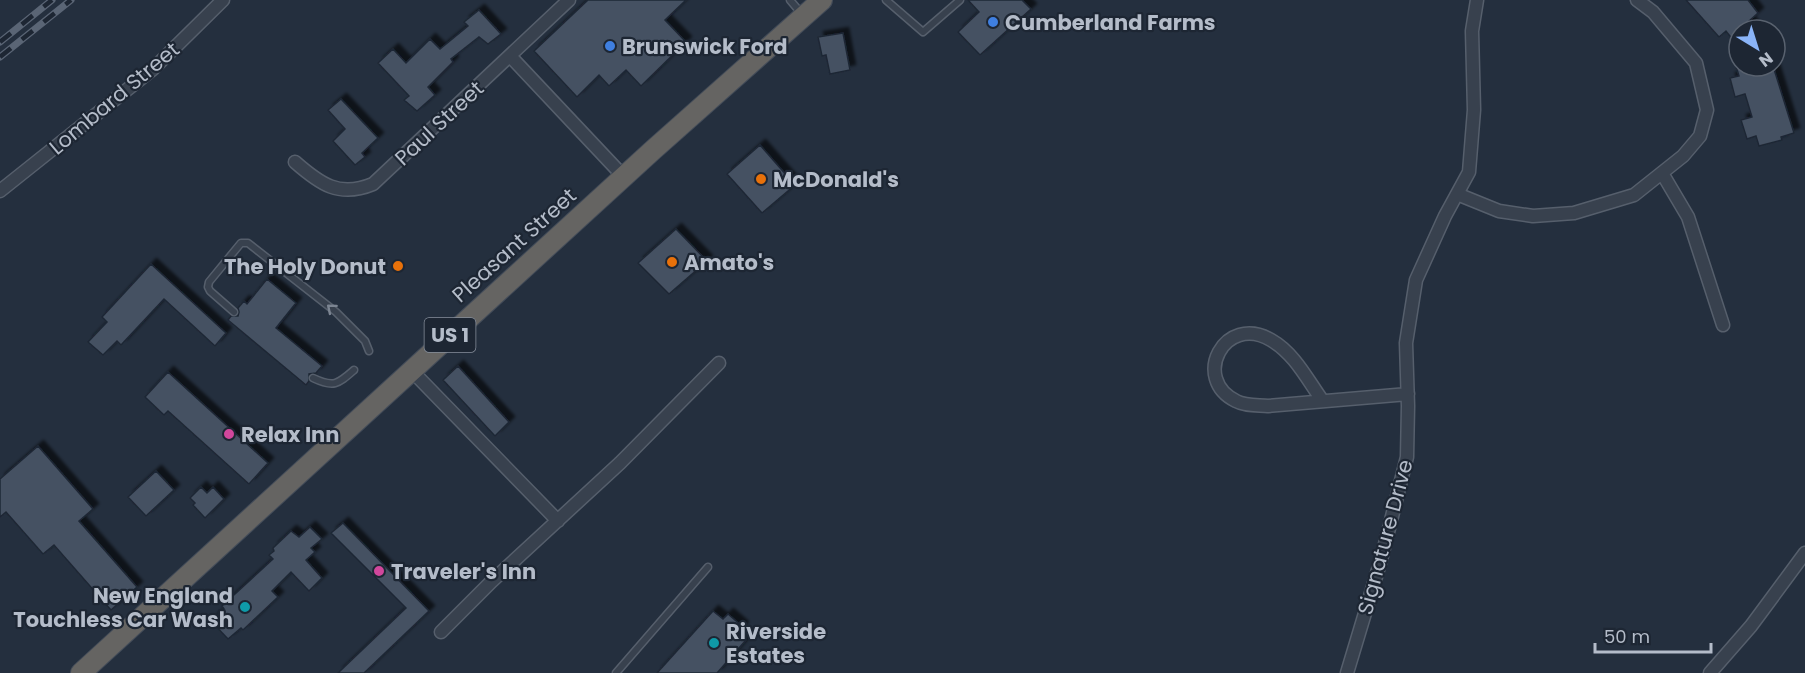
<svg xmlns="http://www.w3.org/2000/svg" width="1805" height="673" font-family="Poppins,sans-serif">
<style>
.building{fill:#455162;stroke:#1f2835;stroke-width:1.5;filter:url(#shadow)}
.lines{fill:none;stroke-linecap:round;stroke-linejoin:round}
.service-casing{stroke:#565f6c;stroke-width:9}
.minor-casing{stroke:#565f6c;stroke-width:15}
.trunk-casing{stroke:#434c59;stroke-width:22}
.service{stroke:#38414e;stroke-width:6}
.minor{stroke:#38414e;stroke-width:12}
.trunk{stroke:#656462;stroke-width:20}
.rail-casing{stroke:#5a6575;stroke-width:7}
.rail{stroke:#1d2633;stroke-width:4.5;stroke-dasharray:14;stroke-linecap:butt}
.oneway{stroke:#7c8592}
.shop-dot{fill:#3f7fe0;stroke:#1d2633;stroke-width:2}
.food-dot{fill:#e8710a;stroke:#1d2633;stroke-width:2}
.hotel-dot{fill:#d1479c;stroke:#1d2633;stroke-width:2}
.culture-dot{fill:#0f9aa8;stroke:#1d2633;stroke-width:2}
.labels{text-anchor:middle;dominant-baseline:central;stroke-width:4.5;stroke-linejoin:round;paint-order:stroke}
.shield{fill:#1d2633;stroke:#878f9c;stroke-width:1.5}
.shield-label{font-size:20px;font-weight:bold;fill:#b4bcc9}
.poi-label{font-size:21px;font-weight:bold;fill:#b4bcc9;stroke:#1d2633;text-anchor:start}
.street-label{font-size:21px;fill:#b4bcc9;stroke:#1d2633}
</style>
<defs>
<filter id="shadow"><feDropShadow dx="5.5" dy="-5.5" stdDeviation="1.5" flood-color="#0009"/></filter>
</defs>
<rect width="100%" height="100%" fill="#242f3e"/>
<path class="building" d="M588 0H686L665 20 686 42 641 86 626 70 609 86 599 75 577 97 534 51Z
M968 0H1022L1031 9 980 55 958 32 979 12Z
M1686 0H1748L1758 13 1749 21 1756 30H1739V35L1733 40 1726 31 1719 37Z
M479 10 501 34 488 44 479 37 451 59 453 62 428 87 435 95 417 111 404 100 409 96 378 63 393 49 406 63 430 39 440 49 468 26 464 22Z
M843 33 850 70 830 74 826 55 822 56 818 37Z
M1736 66H1773L1794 133 1781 137 1782 140 1759 146 1756 136 1747 139 1741 120 1752 117 1745 94 1735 97 1730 78 1739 76Z
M341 99 378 138 362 153 365 157 355 165 333 141 345 129 328 110Z
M760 145 795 185 762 213 727 174Z
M676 229 707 261 669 294 638 263Z
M151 264 226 333 215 346 164 299 121 345 117 341 103 355 88 342 107 322 102 317Z
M267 279 296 303 276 328 322 366 316 373 309 374V381L306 385 228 320 231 316H238L239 312 238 308 244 301 247 304Z
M458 366 509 422 495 436 443 380Z
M168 372 268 463 249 484 168 411 164 415 145 397Z
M38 446 93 509 79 521 137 587 111 610 54 545 43 554 6 512 0 517V479Z
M156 471 174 490 146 516 128 497Z
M201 487 207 493 213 487 224 499 205 518 193 505 195 503 190 498Z
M343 523 429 611 364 673H338L406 608 331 533Z
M310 527 322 539 311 548 315 552 306 560 322 578 309 591 291 572 272 591 278 597 243 630 241 628 228 639 211 621 224 609 222 606 273 559 269 555 274 551 273 548 291 531 299 537Z
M713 611 723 619 728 614 743 627 737 633 746 640 717 673H657Z"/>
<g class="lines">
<g class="service-casing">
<path id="service" d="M790 0 801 13
M886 0 923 32 960 0
M234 312 210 291 208 287 209 282 241 243H248L336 312 365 341 369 351
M313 378C334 388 338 384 354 370
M616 673 708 567"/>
</g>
<g class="minor-casing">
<path id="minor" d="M511 57 624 177
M295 162C320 184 339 198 373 184L569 0
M1662 173 1688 217 1723 325
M0 191 153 69 223 0
M1457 194 1499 211 1533 216 1574 213 1634 195 1683 156 1700 136 1707 110 1696 63 1653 12 1637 0
M412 371 558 521
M1322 400C1307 379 1294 353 1271 340 1224 313 1191 379 1236 401 1245 406 1257 405 1268 406L1408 394
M441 632 492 581 620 463 719 363
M1347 673 1381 560 1407 457 1408 406 1406 343 1416 280 1445 216 1469 172 1474 110 1472 31 1477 0
M1710 673 1751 626 1805 553"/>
</g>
<g class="trunk-casing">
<path id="trunk" d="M81 673 653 150 822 0"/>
</g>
<use href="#service" class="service"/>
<use href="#minor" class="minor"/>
<use href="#trunk" class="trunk"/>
<g class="rail-casing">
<path id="rail" d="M0 42 52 0
M0 57 71 0"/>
</g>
<use href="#rail" class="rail"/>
</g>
<defs><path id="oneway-chevron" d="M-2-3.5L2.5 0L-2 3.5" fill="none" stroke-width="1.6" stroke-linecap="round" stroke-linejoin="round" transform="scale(1.5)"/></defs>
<use class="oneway" href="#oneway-chevron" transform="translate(331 308) rotate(-140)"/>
<g class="shop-dot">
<circle cx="993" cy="22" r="6"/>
<circle cx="610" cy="46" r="6"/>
</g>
<g class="food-dot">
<circle cx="761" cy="179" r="6"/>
<circle cx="672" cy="262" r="6"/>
<circle cx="398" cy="266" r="6"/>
</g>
<g class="hotel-dot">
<circle cx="229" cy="434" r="6"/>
<circle cx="379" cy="571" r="6"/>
</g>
<g class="culture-dot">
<circle cx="245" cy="607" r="6"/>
<circle cx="714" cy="643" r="6"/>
</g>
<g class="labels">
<rect class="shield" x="424.5" y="318" width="51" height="34" rx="4.5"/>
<g class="shield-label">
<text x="450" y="335">US 1</text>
</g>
<g class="poi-label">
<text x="1005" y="22">Cumberland Farms</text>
<text x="622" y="46">Brunswick Ford</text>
<text x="773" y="179">McDonald's</text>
<text x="684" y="262">Amato's</text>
<text x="386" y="266" text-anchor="end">The Holy Donut</text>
<text x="241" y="434">Relax Inn</text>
<text x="391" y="571">Traveler's Inn</text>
<text x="233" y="595" text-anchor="end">New England<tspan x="233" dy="24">Touchless Car Wash</tspan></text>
<text x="726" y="631">Riverside<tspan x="726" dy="24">Estates</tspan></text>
</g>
<g class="street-label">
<text transform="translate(114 98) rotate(-40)">Lombard Street</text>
<text transform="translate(439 123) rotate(-43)">Paul Street</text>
<text transform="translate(514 245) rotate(-42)">Pleasant Street</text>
<text transform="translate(1385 537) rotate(-75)">Signature Drive</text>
</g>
</g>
<g transform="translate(1757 48) rotate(142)"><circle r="28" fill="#1d2633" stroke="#59626f" stroke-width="1.5"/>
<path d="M0-4.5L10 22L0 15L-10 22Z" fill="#8ab4f8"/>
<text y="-9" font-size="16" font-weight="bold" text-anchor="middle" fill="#b4bcc9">N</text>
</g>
<path d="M1595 643v9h116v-9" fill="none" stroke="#b4bcc9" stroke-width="3"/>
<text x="1604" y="643" font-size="18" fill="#b4bcc9" stroke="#1d2633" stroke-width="4.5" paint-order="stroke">50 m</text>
</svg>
